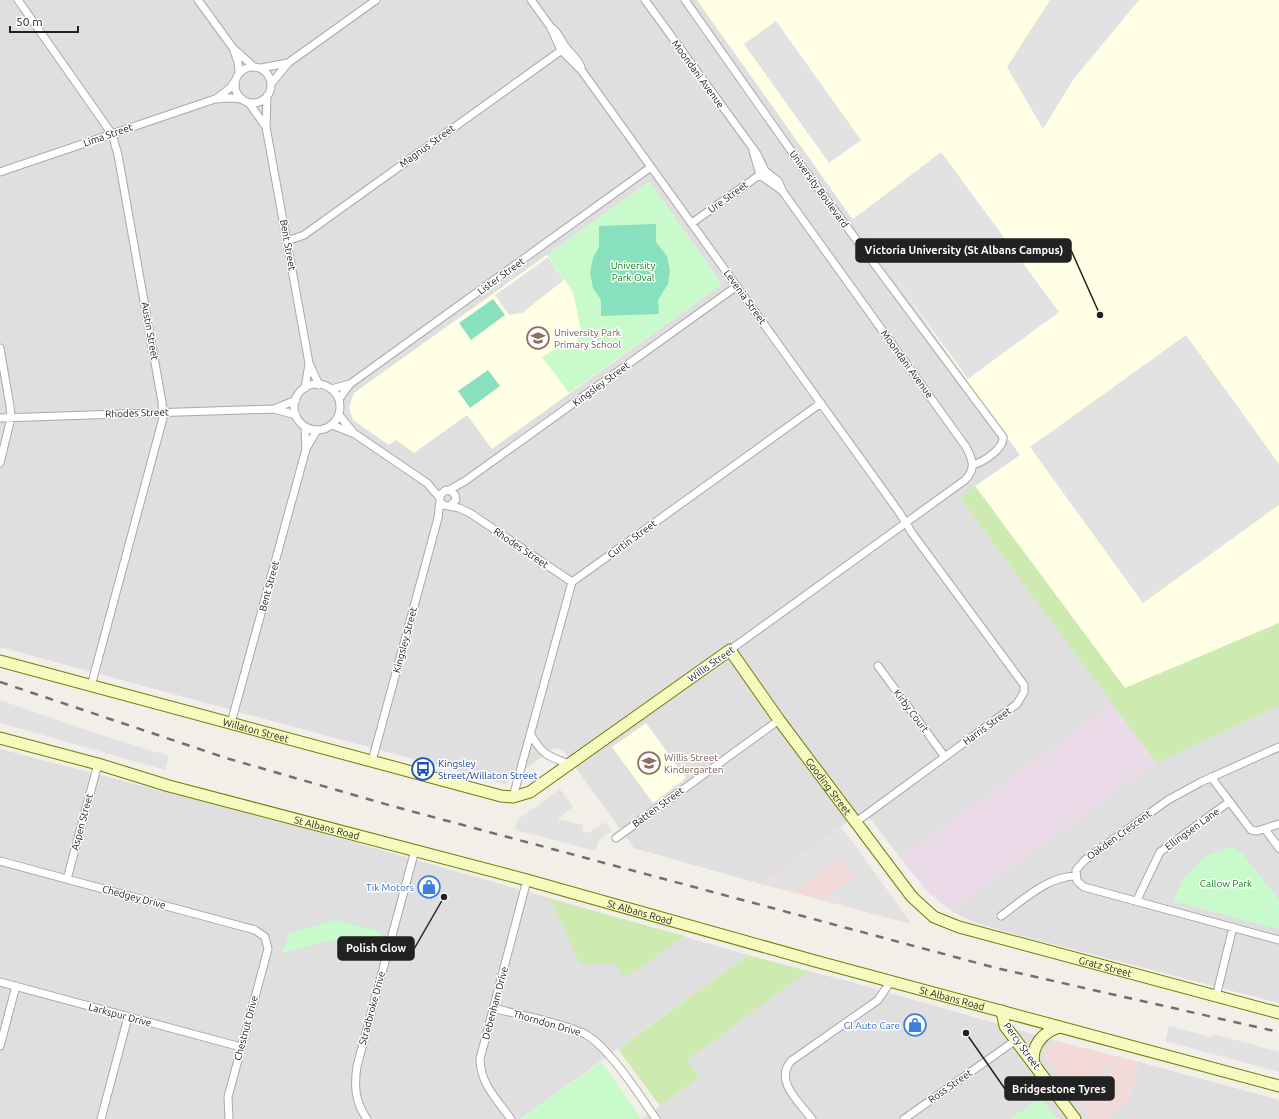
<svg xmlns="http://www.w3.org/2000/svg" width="1279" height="1119" font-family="Ubuntu,sans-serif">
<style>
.residential{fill:#e0dfdf}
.commercial{fill:#f2dad9}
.industrial{fill:#ebdbe8}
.education{fill:#ffffe5}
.grass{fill:#cdebb0}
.park{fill:#c8facc}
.pitch{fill:#88e0be}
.parking{fill:#e2e2e2}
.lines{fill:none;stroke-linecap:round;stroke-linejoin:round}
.street-casing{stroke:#a9a9a9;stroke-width:9}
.secondary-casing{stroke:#707d05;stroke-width:13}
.street{stroke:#fff;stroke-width:7}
.secondary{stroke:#f7fabf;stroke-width:11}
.rail{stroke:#707070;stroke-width:2.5;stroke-dasharray:8 8;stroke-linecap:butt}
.labels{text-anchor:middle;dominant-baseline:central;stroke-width:3;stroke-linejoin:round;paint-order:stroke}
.street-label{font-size:10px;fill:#222;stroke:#fff}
.park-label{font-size:10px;fill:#0c8416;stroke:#fff}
.education-label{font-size:10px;fill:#785e54;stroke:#fff;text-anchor:start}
.transit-label{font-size:10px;fill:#164399;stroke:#fff;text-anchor:start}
.shop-label{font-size:10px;fill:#366cbe;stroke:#fff;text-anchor:end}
.leader{fill:none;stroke:#222;stroke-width:1.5}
.callout-dot{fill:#222;stroke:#fff;stroke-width:1.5}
.callout{fill:#222;stroke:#222;stroke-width:1.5}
.callout-label{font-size:11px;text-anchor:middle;font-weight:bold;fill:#fff}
</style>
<rect width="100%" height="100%" fill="#f2efe9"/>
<path class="residential" d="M0 0H697L1020 455 960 498 1113 704 900 858 864 810 761 884 634 848 563 750 554 748 505 784 0 647Z
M1279 706V1003L1006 932 974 922 951 911 1156 763Z
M0 749 301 827 748 955 520 1119H0Z
M808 971 855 983 1057 1041 1049 1047 1047 1060 1091 1119H642L699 1078 686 1060Z
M1139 1062 1279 1100V1119H1107L1129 1102Z"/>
<path class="commercial" d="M841 827 911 924 761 884Z
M1057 1041 1139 1062 1129 1102 1107 1119H1091L1047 1060 1049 1047Z"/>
<path class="industrial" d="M1113 704 1156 763 951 911 929 893 900 858Z"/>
<path class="education" d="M697 0H1279V623L1125 688 975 486 1020 455Z
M649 182 722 284 492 449 467 415 414 453 396 440 389 445 353 420 349 407 354 393Z
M646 723 686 778 653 803 612 747Z"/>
<path class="grass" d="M975 486 1125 688 1279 623V706L1156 763 960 498Z
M550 899 685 936 625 978 615 964H580Z
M748 955 808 971 687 1060 699 1078 660 1106 618 1049Z"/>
<path class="park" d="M649 182 722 284 569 393 542 357 559 347 562 350 574 348 581 330 573 292 547 255Z
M1230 847 1242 853 1279 900V929L1173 901 1183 879 1203 858Z
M336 920 382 932 376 952 330 940 280 954 286 944 289 933Z
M601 1062 642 1119H525L523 1117Z
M1041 1097 1057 1119H1010Z"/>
<path class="pitch" d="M656 224V242L667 256 670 270 668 284 658 300 659 314 601 316V300L593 288 590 273 593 258 599 247V226Z
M493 299 505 315 471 340 459 323Z
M488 370 500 386 470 408 458 391Z"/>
<path class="parking" d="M1050 0H1139L1073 80 1043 129 1007 67Z
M776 21 861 140 829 163 744 44Z
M941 152 1059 312 968 379 852 220Z
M548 257 564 280 522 313 509 315 495 295Z
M1186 335 1279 464V505L1143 603 1030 447Z
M0 700 98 734 169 756 165 770 0 723Z
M560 789 573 807 557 819 583 825 582 831 589 833 606 822 612 831 599 840 596 851 515 830 517 820Z
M841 827 910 921 822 900 854 876 840 857 793 892 765 884Z
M1169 1026 1210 1037 1214 1034 1279 1052V1072L1165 1041Z
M1107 1066 1112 1069 1094 1095 1089 1092Z"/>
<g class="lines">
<g class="street-casing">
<path id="street" d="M18 0 112 134 118 155 162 402 163 418 91 686
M198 0 233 48 253 66
M531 0 550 26 561 50 582 71 899 512 912 533 1024 685V692L1017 704 856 822
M645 0 757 154 765 171 778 181 783 192 966 447C973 460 976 469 965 480L730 650
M685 0 806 172 1003 437C1004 449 983 462 973 465
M552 28C559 33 560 39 565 46 571 54 577 58 581 67
M234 51 238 62 239 72
M235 85a18 18 0 1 1 36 0a18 18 0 1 1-36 0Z
M261 68 288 63
M271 84 288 63 376 0
M267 96 266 127 309 363 319 385
M217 98 230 88 235 81
M249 103 266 127
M753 151 760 175 781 190
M0 172 215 99 230 98 242 99
M692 223 765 171
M287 241 304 235 566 47
M0 348 10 406 11 418 0 463
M294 407a23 23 0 1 1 46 0a23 23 0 1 1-46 0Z
M305 388 309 364
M331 389 350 384
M339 399 350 384 651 167
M274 409 296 400
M339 415 353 432
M0 418 274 409 296 415
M332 425 355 434 427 483 440 498
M306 449 317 430
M449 490 465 481 737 286
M450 506 456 500 455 495 451 491 446 490 440 495V501L443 505 459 508 470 513 572 582
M878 666 945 757
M231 723 306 449 305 427
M531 735C543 755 547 756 569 764
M1279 747 1201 782 1168 800 1085 860 1076 870 1077 881 1084 887 1279 940
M372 761 438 518 440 501
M1211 777 1251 830 1257 831 1279 824
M513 797 572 582 821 403
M1265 829 1279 848
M616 838 779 720
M0 861 255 930 265 937 268 949 228 1097 229 1119
M67 879 98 764
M1136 902 1160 852 1229 802
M1001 916C1023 900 1048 876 1076 876
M0 982 241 1047
M1216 997 1233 927
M493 1008C523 1016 555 1021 583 1033 607 1044 640 1096 656 1119
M0 1046 16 986
M101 1119 128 1017
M367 1119C355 1102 354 1086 357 1066L415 850
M511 1119C497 1100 480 1083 480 1059L527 880
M812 1119C799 1102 774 1081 791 1061L878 1000 891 981
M904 1119 1016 1040"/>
</g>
<g class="secondary-casing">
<g id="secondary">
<path id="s1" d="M0 661 501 796 513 797 530 792 730 650 779 720 912 897 934 917 959 927 1279 1013"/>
<path id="s2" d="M0 738 98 764 169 786 527 880 815 961 1279 1086"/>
<path d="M1002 1011 1005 1026 1075 1119"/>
<path d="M1034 1064C1030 1046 1044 1031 1060 1027"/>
</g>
</g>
<use href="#street" class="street"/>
<use href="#secondary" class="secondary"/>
<path class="rail" d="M0 682 226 758 392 806 996 968 1279 1032"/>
</g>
<defs>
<g id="school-ring" transform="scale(1.15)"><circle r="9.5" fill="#fff" stroke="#8d6e63" stroke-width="1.5"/><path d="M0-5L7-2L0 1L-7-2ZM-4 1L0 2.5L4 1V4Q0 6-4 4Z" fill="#8d6e63"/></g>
<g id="bus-ring" transform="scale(1.15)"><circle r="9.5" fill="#fff" stroke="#1a4fb4" stroke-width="1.5"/><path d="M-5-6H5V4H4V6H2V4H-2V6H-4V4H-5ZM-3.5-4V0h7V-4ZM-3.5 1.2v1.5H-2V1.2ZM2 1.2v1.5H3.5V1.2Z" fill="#1a4fb4"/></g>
<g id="shop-ring" transform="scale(1.15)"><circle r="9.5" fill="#fff" stroke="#3f7fe0" stroke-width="1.5"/><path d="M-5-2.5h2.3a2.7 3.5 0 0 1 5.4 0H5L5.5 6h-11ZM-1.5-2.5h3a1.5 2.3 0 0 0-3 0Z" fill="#3f7fe0"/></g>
</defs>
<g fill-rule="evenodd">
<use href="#school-ring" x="538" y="338"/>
<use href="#school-ring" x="649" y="763"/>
<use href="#bus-ring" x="423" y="769"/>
<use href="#shop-ring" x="429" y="887"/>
<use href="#shop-ring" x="915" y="1025"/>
</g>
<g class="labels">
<g class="street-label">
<text transform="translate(698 74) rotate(54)">Moondani Avenue</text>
<text transform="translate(108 135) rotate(-19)">Lima Street</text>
<text transform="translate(427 146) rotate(-36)">Magnus Street</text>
<text transform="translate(819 189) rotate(54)">University Boulevard</text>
<text transform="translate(728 197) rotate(-36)">Ure Street</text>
<text transform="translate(288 245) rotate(80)">Bent Street</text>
<text transform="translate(501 276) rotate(-36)">Lister Street</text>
<text transform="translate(745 297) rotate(54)">Levenia Street</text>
<text transform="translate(150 331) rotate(80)">Austin Street</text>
<text transform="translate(907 364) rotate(54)">Moondani Avenue</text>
<text transform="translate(601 384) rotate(-36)">Kingsley Street</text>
<text transform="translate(137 413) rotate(-2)">Rhodes Street</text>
<text transform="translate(632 539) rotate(-36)">Curtin Street</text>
<text transform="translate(521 548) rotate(34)">Rhodes Street</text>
<text transform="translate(269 586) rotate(-75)">Bent Street</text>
<text transform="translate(405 640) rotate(-75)">Kingsley Street</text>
<text transform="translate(711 664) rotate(-35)">Willis Street</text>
<text transform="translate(911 711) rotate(53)">Kirby Court</text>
<text transform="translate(987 726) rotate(-36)">Harris Street</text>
<text stroke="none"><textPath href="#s1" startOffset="265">Willaton Street</textPath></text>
<text stroke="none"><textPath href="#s1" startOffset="962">Gooding Street</textPath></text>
<text transform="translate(658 807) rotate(-36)">Batten Street</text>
<text transform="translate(82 822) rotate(-75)">Aspen Street</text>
<text stroke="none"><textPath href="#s2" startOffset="339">St Albans Road</textPath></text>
<text transform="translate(1192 829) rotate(-36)">Ellingsen Lane</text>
<text transform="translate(1119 835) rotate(-36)">Oakden Crescent</text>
<text transform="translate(134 897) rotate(15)">Chedgey Drive</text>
<text stroke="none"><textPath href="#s2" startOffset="663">St Albans Road</textPath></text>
<text stroke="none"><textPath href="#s1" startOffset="1309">Gratz Street</textPath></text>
<text stroke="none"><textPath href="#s2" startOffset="987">St Albans Road</textPath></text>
<text transform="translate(495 1003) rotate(-75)">Debenham Drive</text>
<text transform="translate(372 1008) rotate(-75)">Stradbroke Drive</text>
<text transform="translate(120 1015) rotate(15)">Larkspur Drive</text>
<text transform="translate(547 1023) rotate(16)">Thorndon Drive</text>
<text transform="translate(246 1028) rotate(-75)">Chestnut Drive</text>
<text transform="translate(1022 1046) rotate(54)">Percy Street</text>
<text transform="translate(950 1086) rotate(-35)">Ross Street</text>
</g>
<g class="park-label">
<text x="633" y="265">University<tspan x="633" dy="12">Park Oval</tspan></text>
<text x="1226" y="883">Callow Park</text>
</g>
<g class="education-label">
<text x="554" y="332">University Park<tspan x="554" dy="12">Primary School</tspan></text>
<text x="664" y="757">Willis Street<tspan x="664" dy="12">Kindergarten</tspan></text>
</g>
<g class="transit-label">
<text x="438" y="763">Kingsley<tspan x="438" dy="12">Street/Willaton Street</tspan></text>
</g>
<g class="shop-label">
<text x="414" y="887">Tik Motors</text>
<text x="900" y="1025">GI Auto Care</text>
</g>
</g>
<path class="leader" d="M1100 315L1071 250M444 897L414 949M966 1033L1005 1089"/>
<g class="callout-dot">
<circle cx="1100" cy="315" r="4"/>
<circle cx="444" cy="897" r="4"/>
<circle cx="966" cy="1033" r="4"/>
</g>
<g class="callout">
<rect x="856" y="239" width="215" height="23" rx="4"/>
<rect x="338" y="937" width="76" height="23" rx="4"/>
<rect x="1005" y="1077" width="109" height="23" rx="4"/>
</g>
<g class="callout-label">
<text x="964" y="254">Victoria University (St Albans Campus)</text>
<text x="376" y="952">Polish Glow</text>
<text x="1059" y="1093">Bridgestone Tyres</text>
</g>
<path d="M10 26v6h68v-6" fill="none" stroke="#222222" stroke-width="2"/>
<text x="16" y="26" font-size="12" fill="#222222" stroke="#ffffff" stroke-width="3" paint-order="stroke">50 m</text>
</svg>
